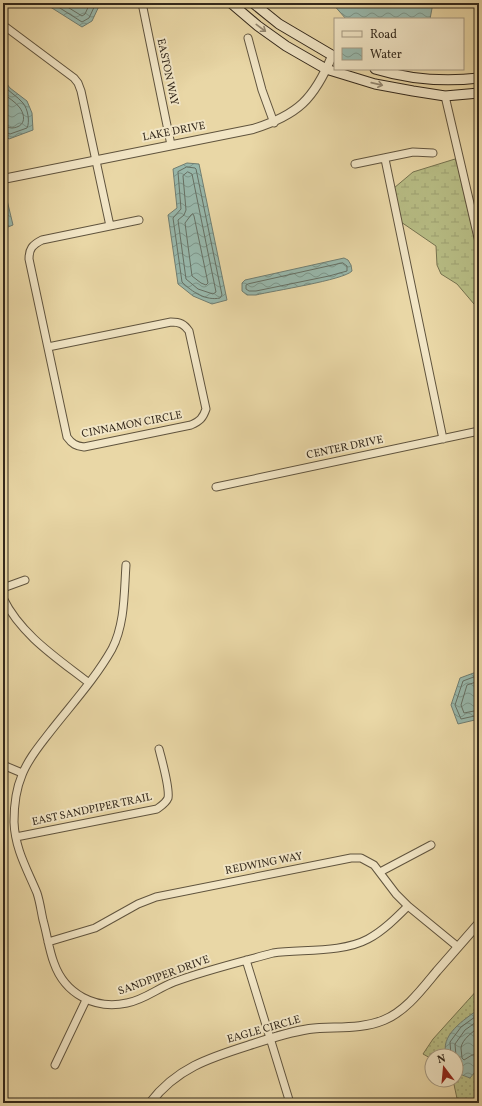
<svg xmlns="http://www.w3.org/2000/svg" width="482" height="1106" font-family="Vollkorn,serif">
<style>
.grass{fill:url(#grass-dots);stroke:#767350}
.wetland{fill:url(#wetland-marsh);stroke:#767350}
.water{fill:url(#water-waves);stroke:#707e72}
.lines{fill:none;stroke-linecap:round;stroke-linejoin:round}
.shore{stroke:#667064;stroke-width:1}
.minor-casing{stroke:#60543e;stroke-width:9}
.tertiary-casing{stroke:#60543e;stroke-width:10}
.secondary-casing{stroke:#33281b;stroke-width:11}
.minor{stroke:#f1e5c5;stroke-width:7}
.tertiary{stroke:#f1e5c5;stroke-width:8}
.secondary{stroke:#f1e5c5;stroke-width:9}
.oneway{stroke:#928670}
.labels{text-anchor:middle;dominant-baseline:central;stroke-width:4;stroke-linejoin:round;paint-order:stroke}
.street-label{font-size:11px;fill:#33281b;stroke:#f1e5c5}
</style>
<defs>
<pattern id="grass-dots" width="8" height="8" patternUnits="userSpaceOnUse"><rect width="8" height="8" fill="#b8be86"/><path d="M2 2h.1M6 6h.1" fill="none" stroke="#9fa373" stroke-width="1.8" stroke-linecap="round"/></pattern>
<pattern id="wetland-marsh" width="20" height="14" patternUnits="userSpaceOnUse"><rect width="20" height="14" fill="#b8be86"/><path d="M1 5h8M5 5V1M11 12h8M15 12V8" fill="none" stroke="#9fa373"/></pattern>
<pattern id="water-waves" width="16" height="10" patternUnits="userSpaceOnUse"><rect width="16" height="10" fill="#98b8ac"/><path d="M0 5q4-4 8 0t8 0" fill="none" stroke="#7d968b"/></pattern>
</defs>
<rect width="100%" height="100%" fill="#e9d7a6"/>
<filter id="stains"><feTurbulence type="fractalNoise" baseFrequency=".005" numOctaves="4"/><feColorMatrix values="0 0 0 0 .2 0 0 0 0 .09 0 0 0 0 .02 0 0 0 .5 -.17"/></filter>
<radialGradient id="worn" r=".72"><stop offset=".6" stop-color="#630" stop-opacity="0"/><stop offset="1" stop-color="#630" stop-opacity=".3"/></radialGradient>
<path class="grass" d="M479 988V1103H458L453 1080H456V1056H432V1059L423 1054 433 1039Z"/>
<path class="wetland" d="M455 159 457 163 479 258V307L474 304 457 284 441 274 437 265 436 246 401 222 394 188 413 172Z"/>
<path class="water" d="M44 3H100V4L92 21 82 27Z
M332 3H433L430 19H346Z
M3 79 10 88 27 101 32 113 33 130 9 139 3 134Z
M187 163 199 164 227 300 212 304 193 296 178 284 168 215 177 208 173 169Z
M3 200H7L13 225 3 229Z
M344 258 348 260 351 265 352 271C344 280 272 291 256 295H247L242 291V283L245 280Z
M479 671V719L458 724 451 705 460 678Z
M479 1009V1067L470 1078C454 1072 456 1073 456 1056H447C438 1036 465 1019 479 1009Z"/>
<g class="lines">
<path class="shore" d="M52 3 82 22 89 18 96 3
M61 3 82 16 85 14 90 3
M3 85C9 92 17 96 23 103 28 109 30 122 27 128L10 134 3 131
M3 93C8 98 16 102 20 108 26 117 25 127 12 128 9 128 6 126 3 126
M187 167 195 168 196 169 222 295 220 298C206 301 192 292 182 282L173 218 181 209 178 172Z
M188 172 192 174 216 292 213 294 198 289 186 279 178 220 184 215 186 210 183 176Z
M193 214 194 216 208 283 206 285 201 283 192 276 185 223 191 215Z
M343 263 347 266V271L329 276 256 291H249L246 289V285L248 284Z
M479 675 463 681 455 705 461 719 479 715
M479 681 467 685 461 705 464 713 479 710
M479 1027C473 1032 462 1039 461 1048 461 1051 462 1055 462 1058L464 1060 472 1055 479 1054
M451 1056 450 1042 461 1027 479 1014
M456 1056 455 1044 465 1030 479 1020"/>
<g class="minor-casing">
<path id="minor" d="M142 3 171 145
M3 25 74 78 78 83 81 91 110 226
M248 38 262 90 274 123
M445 96 479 242
M385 159 443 439
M355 164 413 152 433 153
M48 347 171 322C180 322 184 324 189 331L206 409C203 418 200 421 191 425L84 447C76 446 72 444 67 437L29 259C29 249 32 245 42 240L139 220
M216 487 479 431
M126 565C124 593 125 624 112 649 95 679 71 705 50 732 40 745 28 759 22 775 16 789 14 806 14 822 15 849 27 869 37 893 40 902 41 911 43 920 47 934 49 950 54 963 65 994 95 1010 127 1003 144 1000 158 988 174 982 206 970 240 962 273 953 302 949 342 953 368 939 383 931 396 918 408 906
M3 588 25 580
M3 598C21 635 57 658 89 683
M3 765 22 773
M16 837 157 809C161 806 166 803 168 798 170 788 162 761 159 749
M380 872 431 845
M48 942 95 928 138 904 156 897 351 858H361L374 865 396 894 408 906 458 947
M246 960 290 1103
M55 1065 86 1000"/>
</g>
<g class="tertiary-casing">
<path id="tertiary" d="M3 179 253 129C298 115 314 99 332 56
M150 1103C177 1067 212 1057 253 1044 271 1038 290 1032 309 1029 334 1026 360 1030 384 1020 406 1011 422 989 437 971 451 955 465 939 479 923"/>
</g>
<g class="secondary-casing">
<path id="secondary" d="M231 3 258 26 286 46 326 69 375 84 413 91 445 96 479 93
M253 3 279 24 335 57
M375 69C408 79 445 82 479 78"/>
</g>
<use href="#minor" class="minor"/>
<use href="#tertiary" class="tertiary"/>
<use href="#secondary" class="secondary"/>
</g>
<defs><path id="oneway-shaft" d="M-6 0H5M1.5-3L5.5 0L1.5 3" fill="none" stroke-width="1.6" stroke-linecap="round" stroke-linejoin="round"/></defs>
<g class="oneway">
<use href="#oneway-shaft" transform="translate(261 28) rotate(37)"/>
<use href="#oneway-shaft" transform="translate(377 84) rotate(13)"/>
</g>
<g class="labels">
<g class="street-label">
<text transform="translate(167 72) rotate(78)">EASTON WAY</text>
<text transform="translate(174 132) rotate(-11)">LAKE DRIVE</text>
<text transform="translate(132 425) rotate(-11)">CINNAMON CIRCLE</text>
<text transform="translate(345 448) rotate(-12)">CENTER DRIVE</text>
<text transform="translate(92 810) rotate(-12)">EAST SANDPIPER TRAIL</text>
<text transform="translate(264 864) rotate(-11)">REDWING WAY</text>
<text transform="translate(164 976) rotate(-20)">SANDPIPER DRIVE</text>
<text transform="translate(264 1030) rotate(-16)">EAGLE CIRCLE</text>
</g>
</g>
<rect width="482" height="1106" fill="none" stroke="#e9d7a6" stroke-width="16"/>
<rect x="4" y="4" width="474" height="1098" fill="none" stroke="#33281b" stroke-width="2"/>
<rect x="8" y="8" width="466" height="1090" fill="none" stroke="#33281b"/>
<rect x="334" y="18" width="130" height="52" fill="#f1e5c5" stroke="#a59981"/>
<rect x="342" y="31" width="20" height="6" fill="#f1e5c5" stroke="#a59981"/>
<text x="370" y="38" font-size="12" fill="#33281b">Road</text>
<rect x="342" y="48" width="20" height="12" fill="url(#water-waves)" stroke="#a59981"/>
<text x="370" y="58" font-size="12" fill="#33281b">Water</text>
<g transform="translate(444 1068) rotate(344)"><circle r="19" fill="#f1e5c5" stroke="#a59981"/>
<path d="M0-3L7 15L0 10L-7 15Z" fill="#8f2418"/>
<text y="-6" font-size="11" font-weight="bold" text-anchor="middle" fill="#33281b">N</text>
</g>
<rect width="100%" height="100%" filter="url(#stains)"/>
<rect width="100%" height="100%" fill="url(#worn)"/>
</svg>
